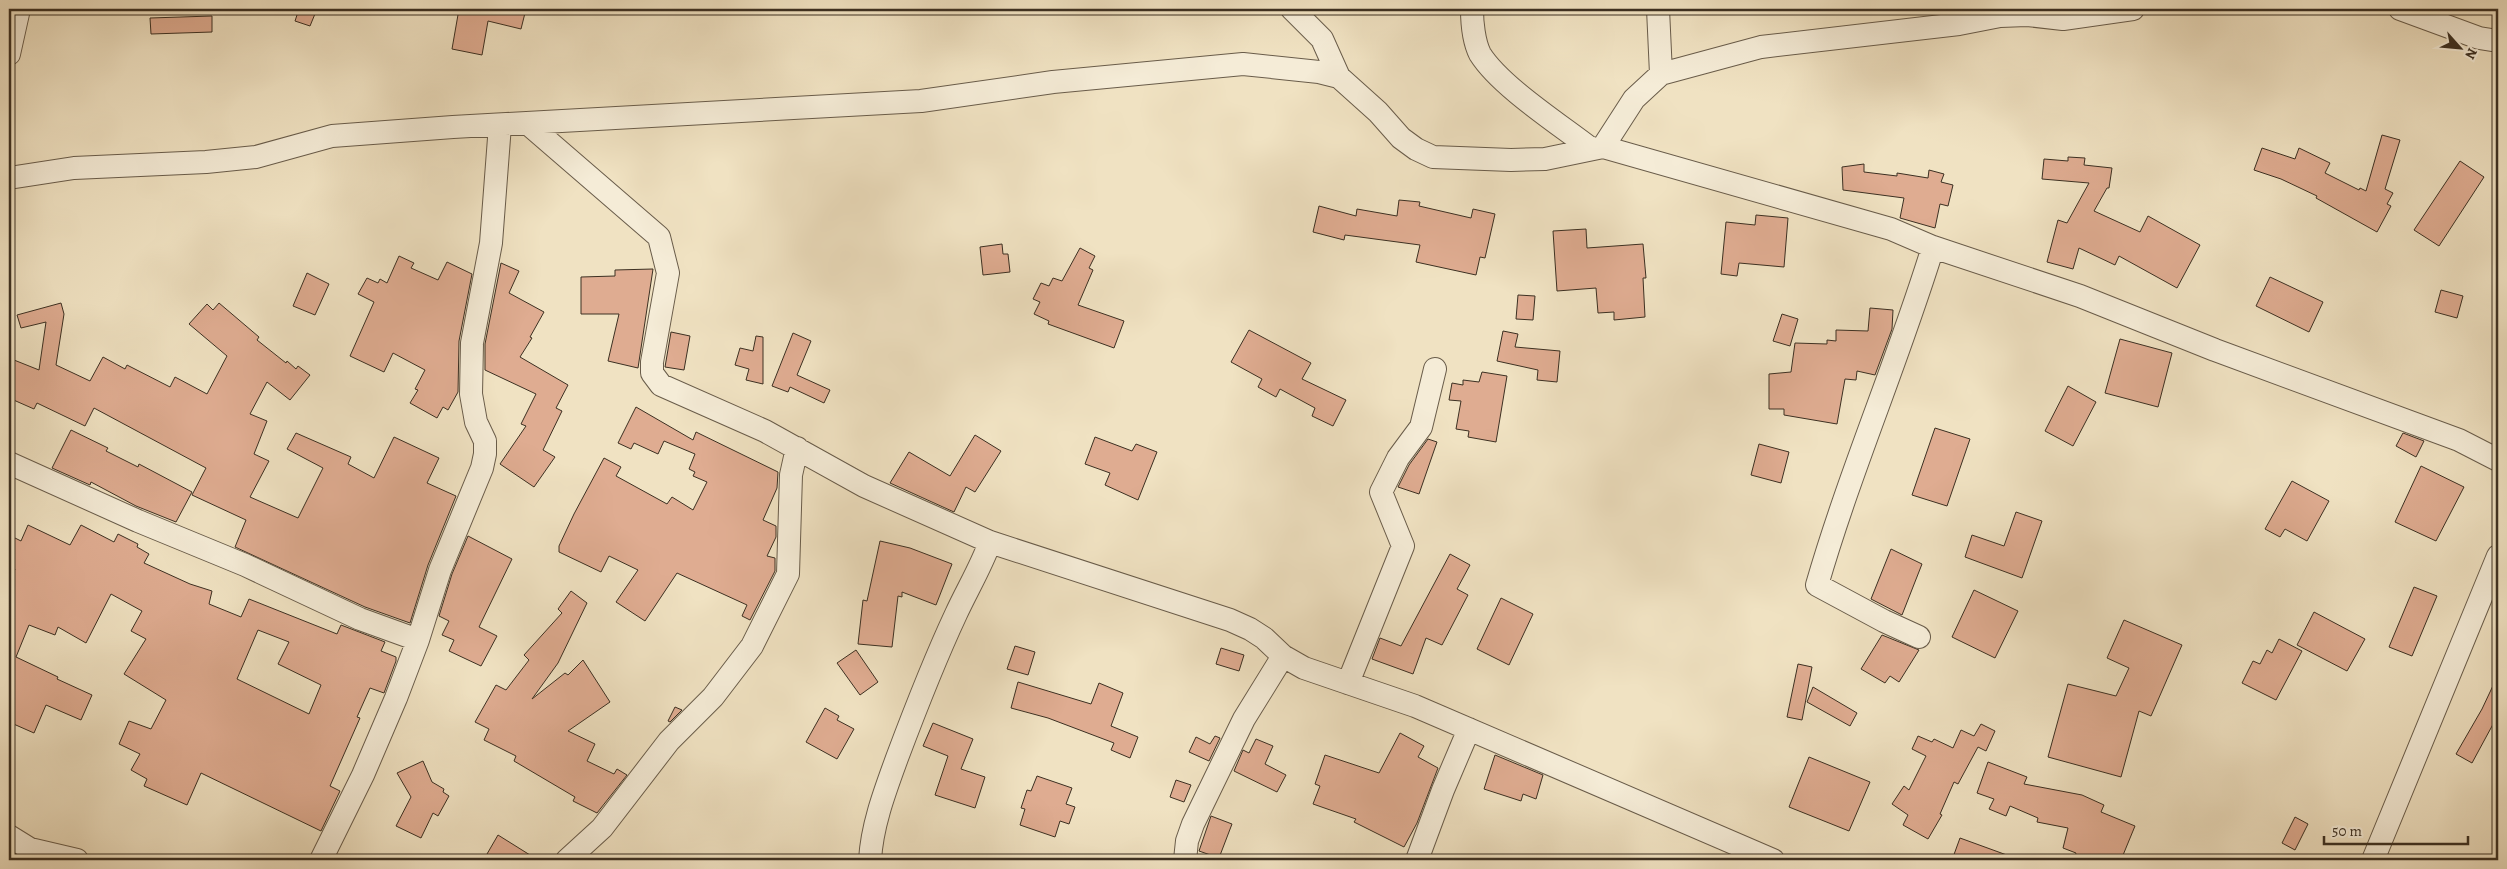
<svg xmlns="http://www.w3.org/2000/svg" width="2507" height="869" font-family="Alegreya,serif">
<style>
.building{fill:#dfac91;stroke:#3c3022;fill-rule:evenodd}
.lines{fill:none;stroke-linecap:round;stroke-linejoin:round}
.minor-casing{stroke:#695c4a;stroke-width:24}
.minor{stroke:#f5ecd7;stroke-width:22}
</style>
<rect width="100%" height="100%" fill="#f0e2c2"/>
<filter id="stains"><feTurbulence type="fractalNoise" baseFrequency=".004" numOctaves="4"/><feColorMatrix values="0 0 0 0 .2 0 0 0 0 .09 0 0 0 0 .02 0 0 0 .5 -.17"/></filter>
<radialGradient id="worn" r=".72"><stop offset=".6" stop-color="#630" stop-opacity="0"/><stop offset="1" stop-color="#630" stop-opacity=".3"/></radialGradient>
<path class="building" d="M299 9H317L310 26 295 21Z
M459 9H526L521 29 488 21 482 55 452 49Z
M212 16V32L151 34 150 18Z
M2382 135 2400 140 2385 189 2393 193 2387 204 2391 206 2377 232 2316 198 2317 196 2281 179 2254 170 2262 148 2295 159 2299 148 2330 163 2325 173 2359 190 2360 188 2366 191Z
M2068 157 2085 158 2084 165 2112 168 2109 188H2107L2094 211 2140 232 2148 216 2200 245 2177 288 2119 256 2115 265 2079 248 2073 269 2047 262 2058 220 2067 223 2089 183 2042 179 2044 159 2068 161Z
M2460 161 2484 177 2439 246 2414 230Z
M1864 164V172L1897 176V173L1928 178 1929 170 1944 174 1941 182 1953 185 1948 206 1940 204 1935 228 1900 218 1904 198 1843 190 1842 167Z
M1399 200 1420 202 1419 206 1471 218 1473 209 1495 214 1485 258 1480 257 1476 275 1416 262 1420 245 1345 235 1344 240 1313 232 1319 206 1356 216 1357 209 1397 216Z
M1756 215 1788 218 1784 267 1739 263 1737 276 1721 274 1726 222 1755 225Z
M1586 229 1587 248 1643 244 1646 278H1643L1645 317 1614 320V312L1598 313 1596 288 1557 291 1553 231Z
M1002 244 1003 254H1008L1010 272 983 275 980 247Z
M1080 248 1095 256 1089 268 1093 270 1078 305 1124 321 1114 348 1048 324 1049 321 1034 314 1040 302 1033 299 1041 283 1049 286 1053 278 1062 281Z
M399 256 414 263 411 268 438 280 447 262 472 274 459 341 458 392 448 410 443 407 437 418 410 403 418 390 415 389 425 370 393 353 384 372 350 356 374 302 358 294 367 278 378 283 380 279 387 283Z
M501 263 519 271 509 293 544 312 530 337 532 338 520 357 568 385 556 408 562 411 543 450 555 457 534 487 500 464 526 426 521 424 536 394 485 370V344Z
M653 269 638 368 608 361 619 314H581V277L615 276V270Z
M307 273 329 284 315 315 293 306Z
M2270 277 2323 302 2309 332 2256 306Z
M2441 290 2463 296 2457 318 2435 312Z
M1518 295 1535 296 1533 320 1516 319Z
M61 303 64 314 56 365 90 381 103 357 125 369 127 365 170 387 175 377 207 394 227 356 189 324 207 304 213 310 219 303 259 337 257 340 286 363 287 361 296 369 298 366 310 375 290 400 267 382 250 414 267 421 254 454 269 461 250 497 298 518 323 468 287 449 296 433 351 457 348 464 374 478 394 437 439 458 427 483 456 496 428 565 410 623 365 607 235 547 246 520 192 495 206 468 94 408 85 426 37 403 34 409 9 398V358L39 370 46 322 21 328 17 315Z
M1870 308 1893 310 1892 329 1875 375 1857 371 1856 380 1845 379 1837 424 1784 415V409H1769V374L1791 372 1795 343 1827 344V340L1836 341V330L1868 331Z
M1782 314 1798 319 1790 346 1773 341Z
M1249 330 1311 363 1302 379 1346 400 1333 426 1312 416 1315 408 1280 389 1276 397 1258 387 1262 379 1231 362Z
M1503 331 1518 334 1515 347 1560 351 1557 382 1537 380 1538 370 1497 361Z
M671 332 690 336 684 370 665 367Z
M793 333 811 341 797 375 830 390 824 403 790 387 788 392 772 386Z
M756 336 763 337V384L746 380 749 369 735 365 740 348 753 351Z
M2120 339 2172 353 2158 407 2105 393Z
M1482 372 1507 376 1496 442 1468 437 1469 431 1456 429 1461 401 1449 400 1452 383 1463 385V380L1479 382Z
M2068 386 2096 402 2073 446 2045 431Z
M636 407 693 440 696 432 778 472 777 488 763 520 776 526V537L767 556 775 558V571L750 620 742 616 747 605 677 573 645 621 616 602 638 570 609 556 601 572 559 552V546L574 514 604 458 621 467 616 476 667 504 672 497 693 510 707 482 693 476 695 472 689 469 695 454 664 441 658 454 634 443 631 449 618 443Z
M1935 428 1970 439 1947 506 1912 495Z
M71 430 108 448 106 451 138 467 139 464 192 492 176 522 136 506 91 482 90 485 52 468Z
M2403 433 2424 441 2416 457 2396 446Z
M975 435 1001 451 975 492 966 487 954 512 890 483 909 452 950 476Z
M1095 437 1132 451 1136 444 1157 452 1138 500 1105 485 1110 473 1085 464Z
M1428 439 1437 442 1419 494 1398 487 1409 465Z
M1759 444 1789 452 1781 483 1751 475Z
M2421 466 2464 487 2436 541 2395 522Z
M2292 481 2329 501 2307 541 2285 529 2280 537 2265 529Z
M2016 512 2042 521 2022 578 1965 557 1972 535 2004 546Z
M28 525 70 545 81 525 114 542 118 534 138 544 137 547 149 554 144 563 190 584 212 591 209 604 241 617 249 599 337 634 341 625 385 642 381 651 396 657V661L384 693 370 688 357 717 360 718 330 786 340 791 321 831 201 773 187 805 144 786 147 779 131 770 140 754 119 744 129 721 151 729 166 700 124 674 146 639 131 631 142 611 111 594 86 643 58 627 55 635 29 625 16 657 58 677 57 679 92 695 81 720 46 705 34 733 9 722V586L15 569 9 566V535L21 541ZM258 630 289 642 278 664 321 685 309 714 237 679Z
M468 536 512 559 479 627 497 636 481 666 449 651 454 640 442 635 449 621 439 616 452 574Z
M880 541 910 548 952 564 936 605 902 592V597L898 596 892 647 858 644 863 600 867 601Z
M1891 549 1922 564 1902 615 1871 599Z
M1450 554 1470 565 1457 589 1468 595 1442 645 1426 638 1413 674 1372 659 1380 638 1401 646Z
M2414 587 2437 596 2412 656 2389 647Z
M1974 590 2018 611 1995 658 1952 637Z
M571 591 587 603 558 663 532 699 565 673 568 675 583 660 610 702 568 731 595 744 587 761 614 774 617 769 627 775 597 813 573 801 575 797 514 761 516 756 484 740 489 729 475 722 496 685 506 690 529 660 524 655 562 613 558 609Z
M1501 598 1533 614 1509 665 1477 649Z
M2314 612 2365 639 2347 671 2297 645Z
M2124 620 2182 645 2151 716 2139 711 2121 777 2048 757 2068 684 2116 696 2129 668 2107 658Z
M1882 635 1919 650 1899 682 1890 676 1885 683 1861 669Z
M2279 639 2302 651 2276 700 2242 683 2253 661 2260 664 2267 650 2272 653Z
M1015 646 1035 652 1028 675 1007 669Z
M1221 648 1244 655 1239 671 1216 664Z
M856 650 878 682 860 695 837 663Z
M1798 664 1812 667 1802 720 1787 717Z
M2498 675V715L2472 763 2456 754 2482 709Z
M1018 682 1091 704 1099 683 1123 693 1111 726 1138 737 1130 758 1111 750 1114 743 1048 718 1011 708Z
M1813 687 1857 713 1850 726 1807 702Z
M675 707 682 710 670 722 668 721Z
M825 708 839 716 837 720 854 729 837 759 806 742Z
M933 723 973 739 961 769 985 777 975 808 935 795 948 756 923 746Z
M1981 724 1995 731 1986 751 1978 747 1958 784 1954 782 1940 814 1942 815 1928 839 1903 825 1908 815 1892 804 1904 786 1909 790 1926 756 1912 749 1918 736 1932 742 1934 739 1953 748 1961 730 1974 736Z
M1400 733 1424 746 1418 757 1438 768 1417 823 1404 847 1354 822 1356 819 1313 804 1320 786 1315 784 1325 755 1379 773Z
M1215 736 1220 738 1209 761 1189 752 1196 737 1210 744Z
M1256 739 1273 746 1265 764 1286 775 1277 792 1234 771 1243 750 1249 753Z
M1495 755 1543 775 1536 799 1523 794 1521 801 1484 789Z
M1809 757 1870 782 1849 831 1789 807Z
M423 761 432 782 444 789 443 792 449 796 438 816 433 813 421 838 396 826 411 797 397 773Z
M1988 762 2027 777 2024 784 2082 795 2104 805 2101 812 2135 826 2121 860H2083L2075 857 2076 853 2063 848 2068 828 2037 822 2038 818 2010 806 2006 816 1989 809 1994 799 1977 793Z
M1037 776 1072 788 1066 804 1075 807 1069 824 1060 821 1055 837 1020 825 1025 809 1021 808 1027 790 1031 791Z
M1176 780 1191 785 1184 802 1170 797Z
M1211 816 1232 824 1219 858 1199 851Z
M2295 817 2308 824 2295 850 2282 843Z
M498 835 538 860H497L487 854Z
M1960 838 2015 858 2014 860H1952Z"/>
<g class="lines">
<g class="minor-casing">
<path id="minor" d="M1292 9 1322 39 1339 77
M1472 9C1472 22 1474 42 1480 54 1500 86 1559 124 1590 148
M1658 9 1661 74
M2400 9 2479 38 2498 41
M9 54 19 9
M527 123 659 237 668 273 652 362V373L661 385 765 431 864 486 990 542 1230 620 1250 629 1264 638 1283 656 1304 668 1415 706 1773 860
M1603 147 1891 229 1933 247 2080 296 2215 350 2459 440 2498 460
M9 178 74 168 206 162 256 157 332 136 453 127 921 101 1053 82 1243 64 1319 72 1339 77 1378 112 1401 138 1416 149 1433 157 1511 160 1545 159 1603 147 1634 99 1661 74 1761 47 1959 24 2000 16 2027 15 2063 19 2133 9
M9 463 138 521 245 565 360 619 418 640
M1919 637 1884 621 1817 585C1850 471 1898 361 1933 247
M1348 683 1403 546 1381 492 1398 458 1421 427 1435 369
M9 836 30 849 77 860
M321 860 363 775 396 698 418 640 440 570 482 468 485 454V441L476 422 471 394 472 343 491 243 500 125
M567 860 602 828 669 741 713 697 752 646 788 574 791 475 797 448
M870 860C872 825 885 791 897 758 915 710 934 661 956 614 967 590 981 567 990 542
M1185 860 1187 841 1193 824 1244 719 1283 656
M1417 860 1443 790 1469 729
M2373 860 2498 556"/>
</g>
<use href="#minor" class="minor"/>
</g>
<rect width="2507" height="869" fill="none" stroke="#f0e2c2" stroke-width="30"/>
<rect x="10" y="10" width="2487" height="849" fill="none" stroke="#3c3022" stroke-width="2.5"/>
<rect x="15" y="15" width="2477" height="839" fill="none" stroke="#3c3022"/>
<g transform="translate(2460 48) rotate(117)" stroke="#f5ecd7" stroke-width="4" paint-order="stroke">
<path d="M0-4L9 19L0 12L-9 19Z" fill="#3c3022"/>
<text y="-8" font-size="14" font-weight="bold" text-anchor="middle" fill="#3c3022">N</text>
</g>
<path d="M2324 836v8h144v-8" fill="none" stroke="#3c3022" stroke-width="2.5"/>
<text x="2332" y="836" font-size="15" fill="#3c3022" stroke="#f5ecd7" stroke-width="4" paint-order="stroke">50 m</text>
<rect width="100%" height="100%" filter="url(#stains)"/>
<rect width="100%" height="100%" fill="url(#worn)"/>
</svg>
